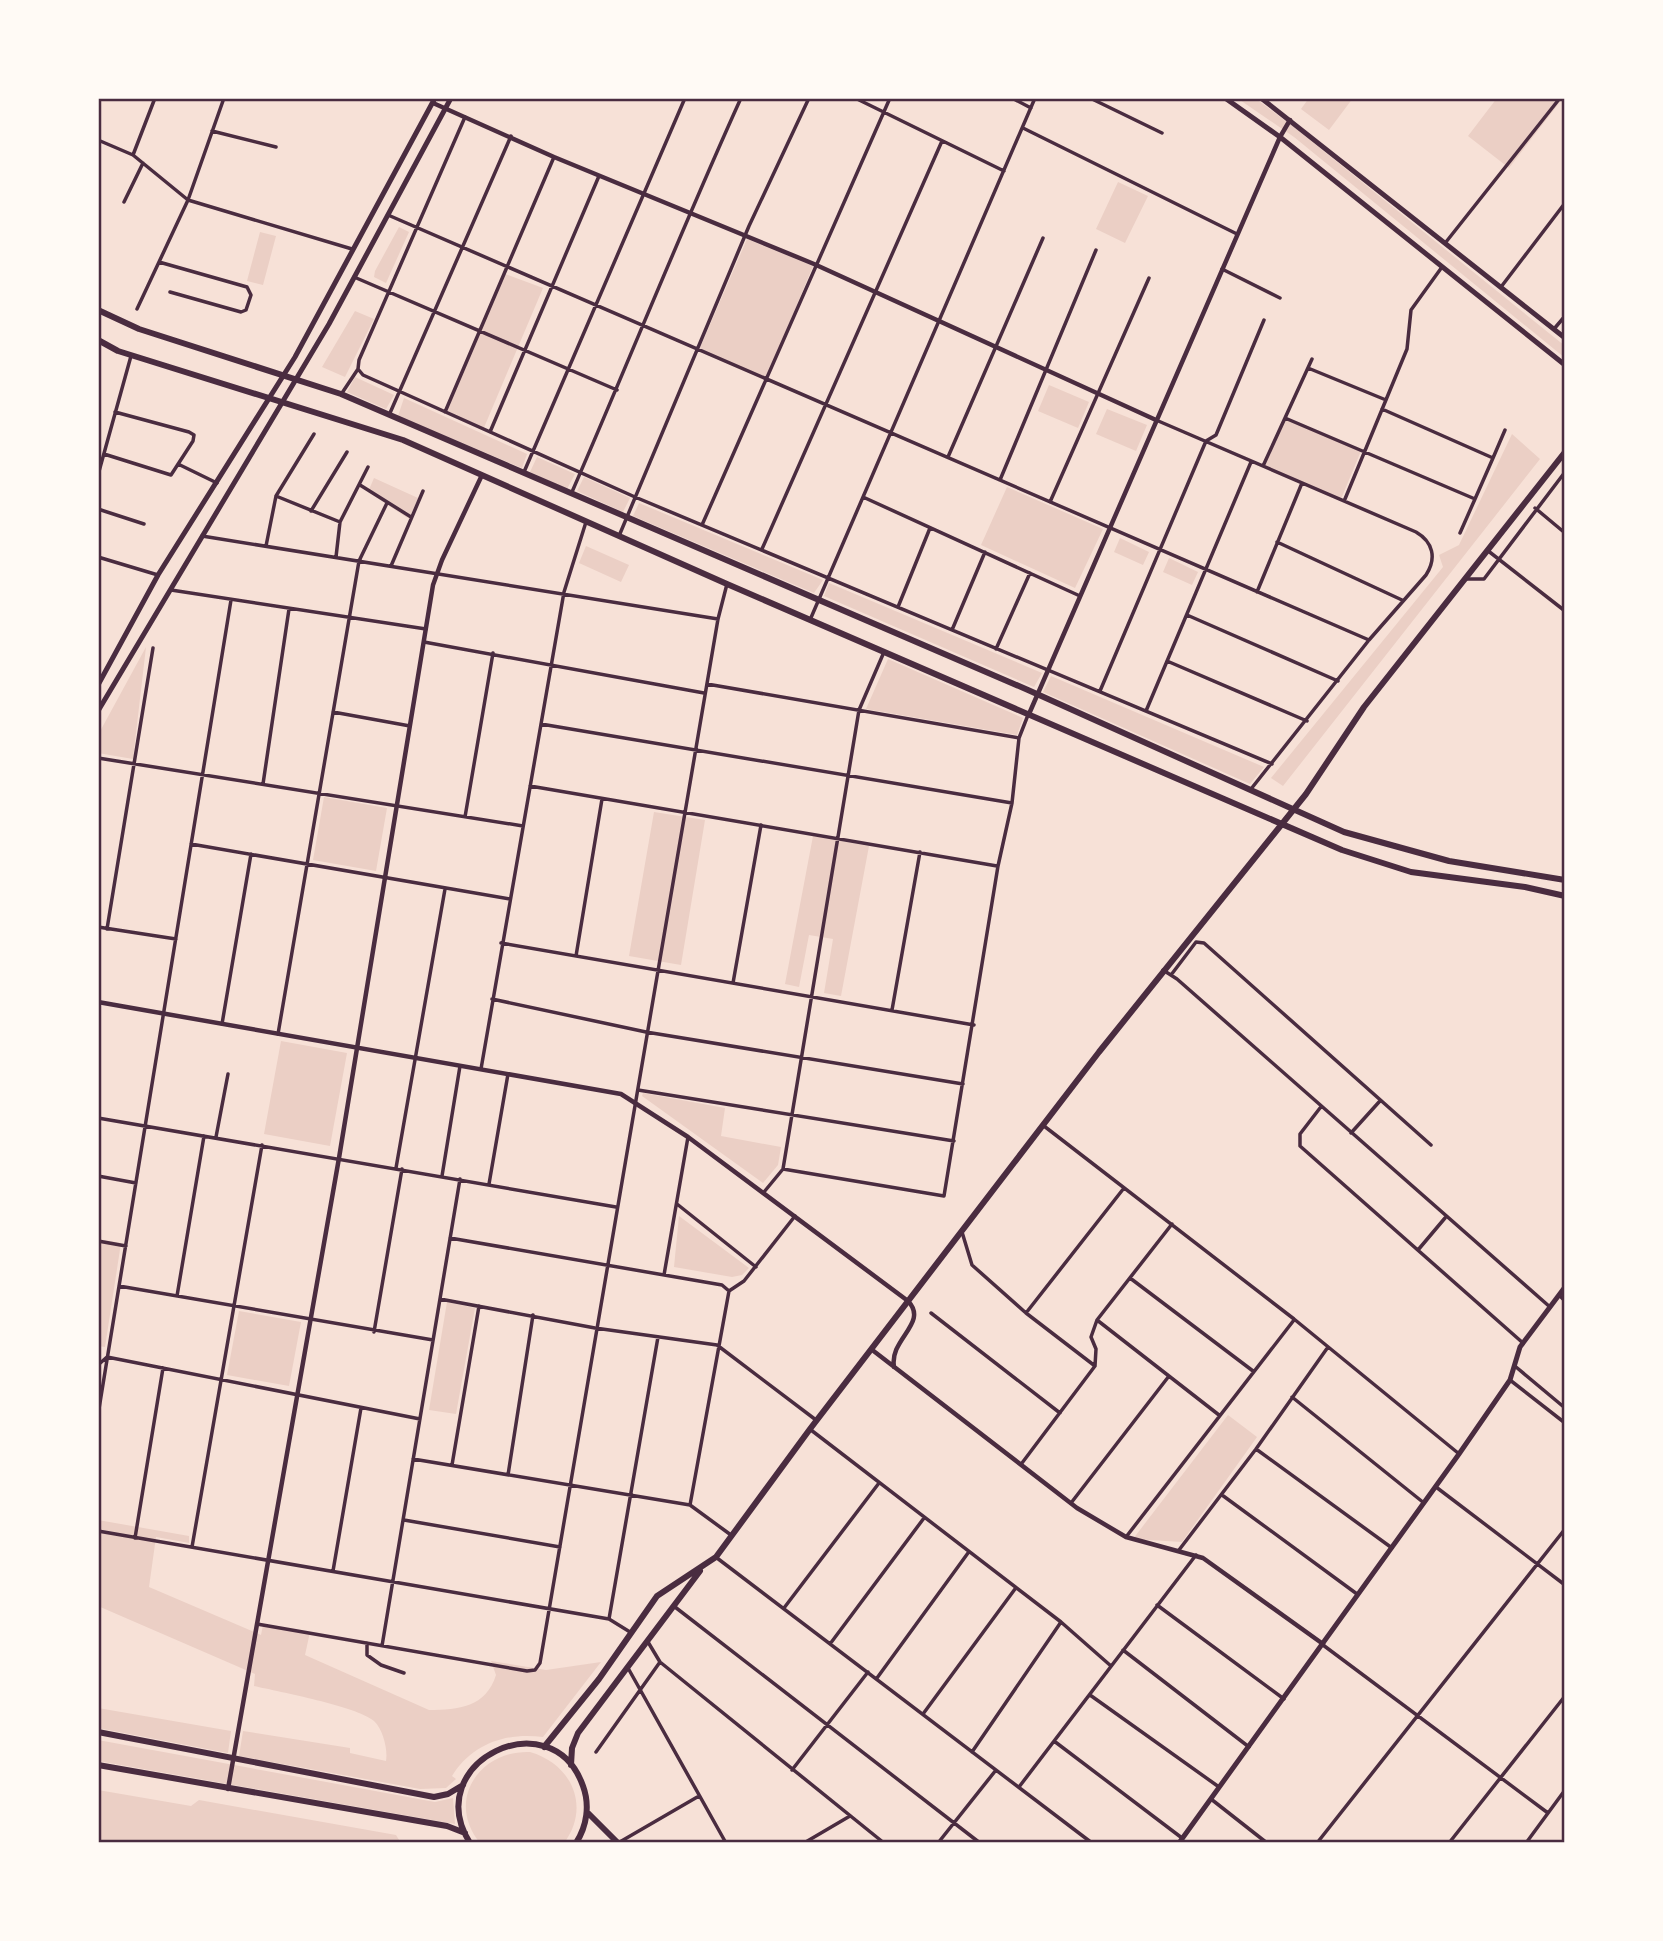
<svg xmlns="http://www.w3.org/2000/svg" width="1663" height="1941" font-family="'Public Sans',sans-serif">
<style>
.green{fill:#ebcfc5}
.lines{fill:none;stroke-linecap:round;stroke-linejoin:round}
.minor{stroke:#4a2c40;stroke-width:3.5}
.tertiary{stroke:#4a2c40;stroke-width:4.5}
.secondary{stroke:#4a2c40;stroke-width:5}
.primary{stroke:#4a2c40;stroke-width:6}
.neatline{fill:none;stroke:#4a2c40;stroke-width:2.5}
</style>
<rect width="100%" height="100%" fill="#f7e1d7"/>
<path class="green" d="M1237 98H1255L1295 128 1565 346V358L1294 137Z
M1309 98H1353L1329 130 1301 109Z
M1497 98H1563L1509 168 1468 136Z
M1118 182 1148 196 1125 243 1096 229Z
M399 227 409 232 386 283 374 277 375 271Z
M260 232 276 236 263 285 247 281Z
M747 239 813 266 766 379 699 350Z
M505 274 543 288 483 430 446 413Z
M355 311 374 319 345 377 322 367Z
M355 377 394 395 386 409 347 392Z
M1049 385 1089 402 1078 428 1038 411Z
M404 398 527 454 522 468 398 416Z
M1107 409 1147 425 1136 451 1096 434Z
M1285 418 1361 451 1341 499 1263 466Z
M1512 434 1540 459 1283 786 1271 778 1443 567 1439 555 1459 545Z
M537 457 575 474 567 489 530 472Z
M584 477 630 498 623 512 577 491Z
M374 478 418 498 409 519 368 492Z
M1007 487 1103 529 1075 588 981 545Z
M639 503 823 580 814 593 633 516Z
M1120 538 1149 552 1143 565 1114 552Z
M586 546 629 565 621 582 579 563Z
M1169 558 1198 572 1192 585 1163 572Z
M829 583 1042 673 1034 687 824 596Z
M146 647 133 759 98 753V735Z
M888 659 1023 718 1017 735 866 709Z
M1051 676 1264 767 1250 784 1043 692Z
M324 797 387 808 376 871 313 860Z
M654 812 705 820 681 965 629 956Z
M813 836 869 846 841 996 824 993 833 939 809 935 799 987 785 984Z
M281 1041 347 1053 330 1146 264 1134Z
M643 1093 725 1108 721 1136 781 1147 778 1165 763 1183 642 1096Z
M679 1216 749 1268 742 1275 732 1277 674 1267Z
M98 1239 121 1243 105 1347 98 1346Z
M447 1302 475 1308 456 1414 429 1410Z
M239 1311 301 1322 289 1386 227 1375Z
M1228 1415 1257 1437 1182 1542 1133 1539Z
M98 1520 189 1536V1543L156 1537 149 1587 261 1635 263 1625 310 1632 305 1655 429 1710C459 1710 486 1707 496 1675L491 1661 546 1670 601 1662 543 1737C506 1732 472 1744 452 1776L456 1779 446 1788 420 1789 239 1756 243 1731 350 1748V1753L386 1761C388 1750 383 1729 374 1721 356 1706 280 1692 254 1686L255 1674 98 1606Z
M98 1708 231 1731 228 1753 98 1728Z
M98 1740 435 1802 453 1798 455 1824 98 1761Z
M530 1752C572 1764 591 1807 564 1843H480C445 1800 480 1750 530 1752Z
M98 1790 191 1806 199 1800 396 1835 401 1843H98Z"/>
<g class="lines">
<path class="minor" d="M855 98 1004 171
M1012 98 1031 108
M1090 98 1162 133
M1023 128 1237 234
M212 131 276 147
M98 140 133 155 188 200 352 249
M133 155 155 98
M124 202 143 163
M388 215 1369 640
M1446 242 1560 98
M159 262 247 287 251 295 246 310 241 312 170 292
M1222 269 1280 298
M354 277 617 390
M1501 287 1565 203
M137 309 188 200 224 98
M1554 329 1565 316
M1308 368 1386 400
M358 369 363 375 635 497 1272 764
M358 369 359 360 465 117
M342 393 358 369
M1382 409 1493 458 1505 430
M445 412 554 157
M390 413 511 136
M1285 418 1475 499 1460 533
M1156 420 1416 532C1433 542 1437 558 1426 575L1369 640 1251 789
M490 432 599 176
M314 434 276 496 340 522 336 557
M104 454 171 475 193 441 194 435 189 432 115 412
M948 457 1043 238
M178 464 217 483
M1263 466 1312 359
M524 472 685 98
M98 475 131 356
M1000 480 1096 250
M360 485 411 517
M572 492C629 361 682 228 741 98
M863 497 1080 596
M1345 499 1407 349 1411 310 1442 267
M1475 499 1493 458
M1050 502 1149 278
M1535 508 1565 533
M98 509 144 524
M311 511 347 452
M340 522 368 467
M702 525 890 98
M202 536 718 619
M619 536 749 226 809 98
M1277 542 1402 600
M266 546 276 496
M762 549 942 141
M1487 550 1565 611
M98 557 158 575
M391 566 423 491
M1466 579H1484L1565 472
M171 590 426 629
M1257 592 1302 483
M898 607 930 528
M1187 615 1338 681
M810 620 1035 98
M952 630 985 552
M424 642 704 693
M996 649 1030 573
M1167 661 1307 721
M707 684 1019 738
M1100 691 1206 441 1216 435 1264 320
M1146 711 1251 462
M333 712 410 726
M541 724 1012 803
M98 758 523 826
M263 784 289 609
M530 786 997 866
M465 817 493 653
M191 844 510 899
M98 927 176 939
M107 929 153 648
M501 943 974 1025
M576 956 602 799
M1163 970 1177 979 1550 1307
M1171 975 1196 942 1204 943 1431 1145
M733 983 761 825
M492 999 646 1032 963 1084
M892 1010 920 852
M222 1024 251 854
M278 1034 359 561 387 503
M481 1069 564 592 586 522
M638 1090 954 1141
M1320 1108 1300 1134V1146L1523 1343
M98 1118 616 1207
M1044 1126 1294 1319 1458 1453
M1351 1133 1379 1102
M216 1137 228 1074
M396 1168 445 889
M783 1169 944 1196 998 866 1012 803 1019 738 1028 715
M98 1176 136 1183
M442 1176 460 1066
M489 1184 508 1074
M764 1192 783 1169 859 710 884 652
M677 1204 756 1267
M962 1232 972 1265 1026 1313 1095 1366
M450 1238 722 1285 729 1291
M98 1241 126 1246
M1418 1250 1445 1218
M664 1275 688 1137
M1130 1278 1253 1371
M119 1286 433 1340
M1559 1295 1565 1301
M177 1296 204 1136
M440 1299 595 1328 717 1345 816 1420
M931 1313 1060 1413
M1026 1313 1124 1188
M1097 1320 1219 1415
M374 1332 402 1169
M98 1365 107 1357 420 1419
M1516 1367 1565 1408
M1510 1380 1565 1423
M1292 1397 1424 1503
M98 1415 231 600
M811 1430 1061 1622 1111 1666
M1256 1449 1392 1548
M413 1459 690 1505 731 1535
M1022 1463 1095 1366 1096 1349 1091 1337 1097 1320 1172 1224
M452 1465 479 1306
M508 1475 533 1315
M1436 1487 1565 1585
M1222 1495 1357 1594
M1071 1503 1169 1376
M690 1505 729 1291 744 1281 795 1216
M404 1520 560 1547
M98 1531 609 1619 630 1632
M1126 1537 1294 1320
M135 1538 163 1368
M192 1547 262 1145
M1179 1550 1256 1449 1328 1347
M717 1558 1092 1843
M333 1571 361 1408
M1157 1605 1284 1699
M675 1607 980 1843
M784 1608 879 1483
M609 1619 658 1337
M257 1624 527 1671 535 1670 540 1663 718 619 727 584
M648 1642 660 1662 884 1843
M367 1643V1655L381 1665 404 1673
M830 1644 924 1518
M1323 1645 1548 1813
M382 1646 460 1179
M1123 1650 1249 1747
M628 1668 726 1843
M877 1678 968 1553
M1090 1695 1219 1787
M923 1714 1015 1589
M1054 1741 1182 1838
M596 1752 660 1662
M972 1752 1061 1622
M792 1770 868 1672
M1019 1787 1196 1555
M1211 1799 1267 1843
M618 1843 699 1796
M804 1843 850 1816
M938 1843 996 1770
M1317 1843 1565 1529
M1449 1843 1565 1696
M1526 1843 1565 1790"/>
<path class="tertiary" d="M433 103 554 157 814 264 1156 420
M1029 714 1280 137 1290 120
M98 1002 621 1094 688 1137 908 1301C929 1323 889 1339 894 1367
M871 1349 1077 1508 1126 1537 1203 1558 1323 1644
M228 1789 339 1158 433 585 442 560 482 475"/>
<path class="secondary" d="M1225 98 1280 137 1565 365
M1261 98 1565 338
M98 685 158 575 295 357 435 98
M98 711 329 324 451 98
M1179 1843 1459 1454 1510 1380 1520 1347 1565 1287"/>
<path class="primary" d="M98 310 139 329 341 394 1028 690 1344 832 1449 861 1565 880
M98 340 118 351 403 440 727 584 1342 850 1411 872 1525 887 1565 896
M98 1732 434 1797 448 1794 463 1785
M544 1747 599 1679 657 1596 716 1557 810 1429 1099 1052 1306 794 1364 707 1565 452
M98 1765 447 1826 465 1833
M571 1765 572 1748 578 1733 700 1571
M587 1812 618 1843
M470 1843C419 1762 552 1698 583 1786 590 1805 587 1826 576 1843"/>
</g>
<rect width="1663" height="1941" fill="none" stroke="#fffaf5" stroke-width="200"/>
<rect x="100" y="100" width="1463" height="1741" class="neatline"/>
</svg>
